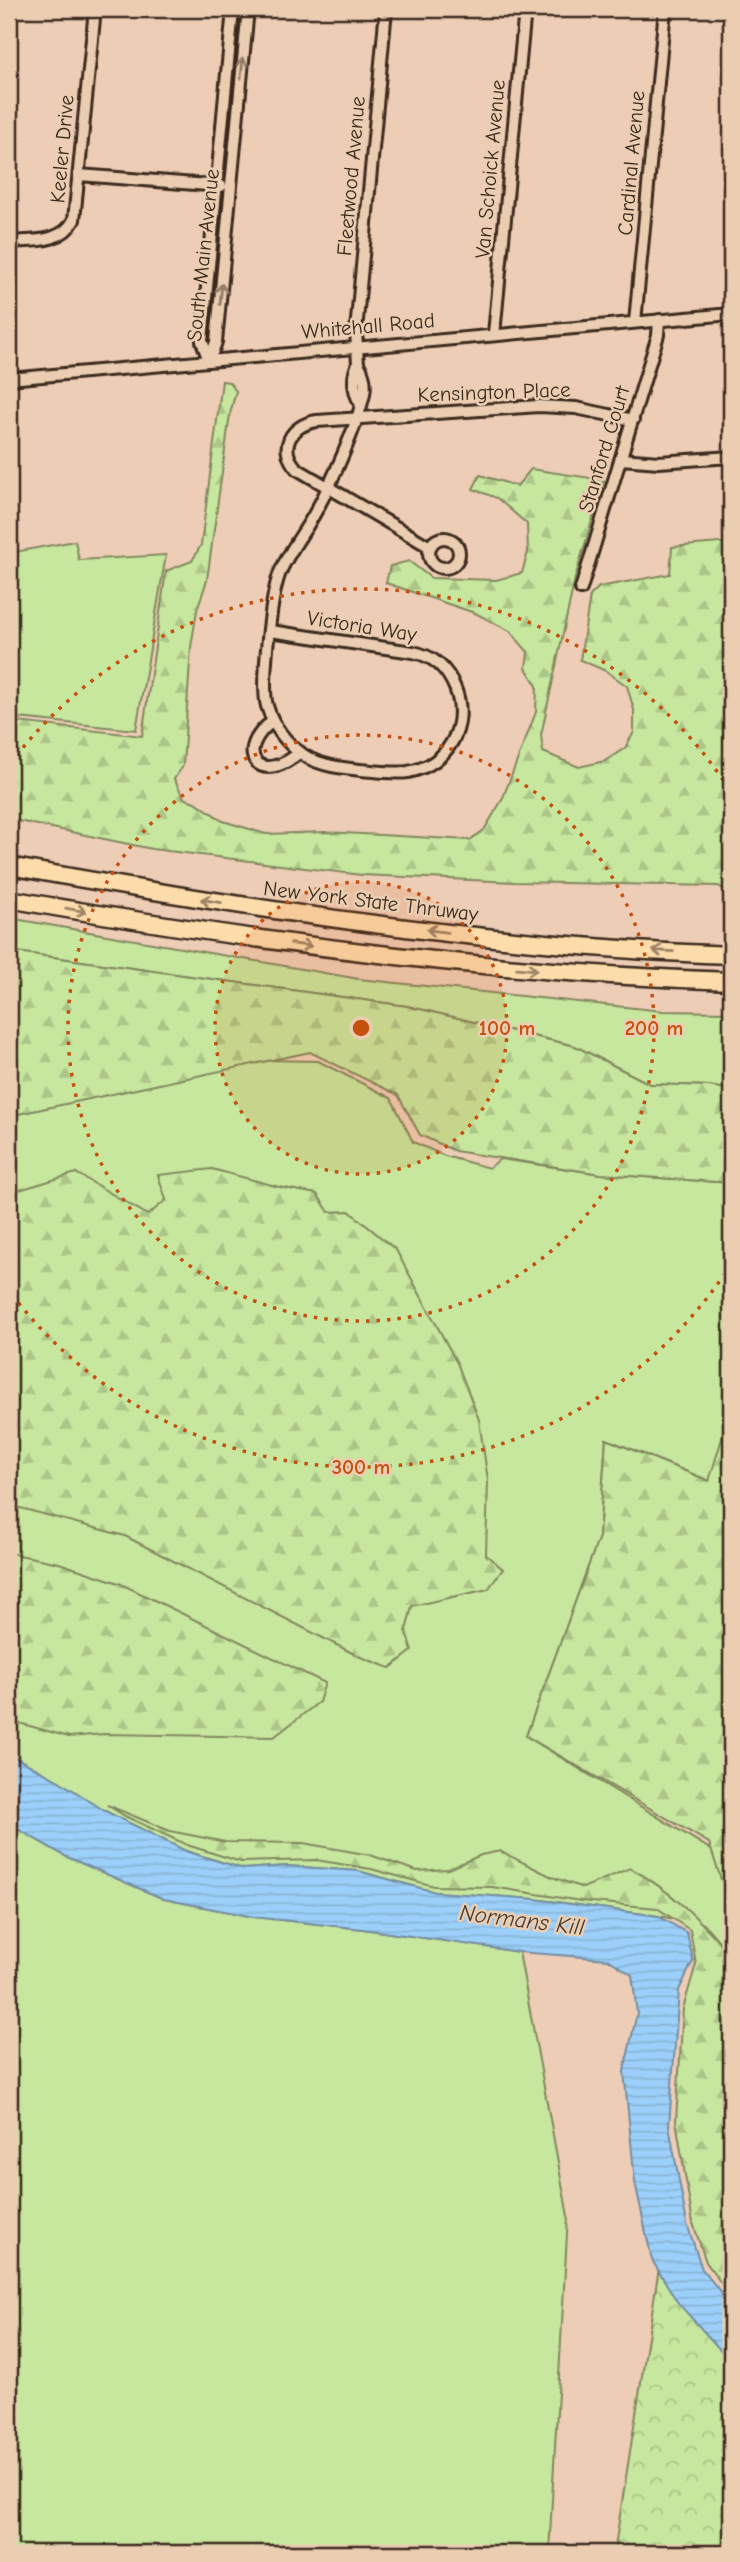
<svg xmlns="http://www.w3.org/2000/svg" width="740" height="2562" font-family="'Comic Neue',sans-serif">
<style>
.green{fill:#c7e69e;stroke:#81885e;stroke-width:2}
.forest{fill:url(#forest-firs);stroke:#81885e;stroke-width:2}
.park{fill:url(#park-crowns);stroke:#81885e;stroke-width:2}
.water{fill:url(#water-rules);stroke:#758ea2;stroke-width:2}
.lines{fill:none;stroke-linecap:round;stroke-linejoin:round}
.minor-casing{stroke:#3b2a1e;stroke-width:16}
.highway-casing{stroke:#3b2a1e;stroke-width:21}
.minor{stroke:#ebceb2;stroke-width:10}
.highway{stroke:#fddcac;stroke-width:16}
.oneway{stroke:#937c68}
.oneway2{stroke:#9c8365}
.ring{fill:none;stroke:#c55010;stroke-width:3.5;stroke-dasharray:3.5 7}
.labels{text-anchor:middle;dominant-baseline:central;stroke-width:5;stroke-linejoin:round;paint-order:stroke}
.street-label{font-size:21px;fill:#3b2a1e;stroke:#ebceb2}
.water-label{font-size:23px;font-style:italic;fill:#453b34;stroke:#ebceb2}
.centre{fill:#c55010;stroke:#ebceb2;stroke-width:3.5}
.ring-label{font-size:21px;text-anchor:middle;font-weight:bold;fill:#c55010;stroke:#ebceb2;stroke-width:5;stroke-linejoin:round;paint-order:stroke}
</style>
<defs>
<pattern id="forest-firs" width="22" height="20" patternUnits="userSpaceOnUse" patternTransform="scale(1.75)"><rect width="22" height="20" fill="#c7e69e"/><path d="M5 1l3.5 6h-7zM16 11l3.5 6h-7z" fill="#acc588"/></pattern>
<pattern id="park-crowns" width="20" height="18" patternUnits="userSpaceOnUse" patternTransform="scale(1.75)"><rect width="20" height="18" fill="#c7e69e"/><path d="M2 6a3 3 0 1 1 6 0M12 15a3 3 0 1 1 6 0" fill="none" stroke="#acc588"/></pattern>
<pattern id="water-rules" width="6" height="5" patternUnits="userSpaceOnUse" patternTransform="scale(1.75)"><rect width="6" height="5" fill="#9cd0fa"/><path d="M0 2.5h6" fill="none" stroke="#87b3d6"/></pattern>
</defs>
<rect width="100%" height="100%" fill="#eecdb6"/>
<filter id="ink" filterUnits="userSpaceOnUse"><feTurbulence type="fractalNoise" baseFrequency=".0143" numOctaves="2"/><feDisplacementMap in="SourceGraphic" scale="14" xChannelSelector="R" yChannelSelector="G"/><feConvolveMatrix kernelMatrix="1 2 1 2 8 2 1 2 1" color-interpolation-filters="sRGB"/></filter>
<g filter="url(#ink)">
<path class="green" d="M75 541 79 560 166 555 136 730 9 717V553Z
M9 918 359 979 663 1011 731 1012V1090L709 1086 650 1084 575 1046 407 1006 9 951Z
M9 1017 158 1058 318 1061 391 1098 413 1142 445 1156 489 1168 500 1159 601 1174 731 1183V1409L710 1481 606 1439 599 1537 526 1736 713 1851 731 1910V1955L704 1924 658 1916 534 1899 435 1892 358 1871 287 1866 244 1869 183 1850 103 1810 59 1781 9 1754Z
M9 1824 67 1857 164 1899 254 1917 363 1929 519 1952 568 2216 549 2553H9Z"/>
<path class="forest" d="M222 381 229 382 236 391 230 414 207 580 197 610 191 647 183 766 174 779 184 798 197 803 223 821 266 834 326 832 470 840 484 830 502 800 536 712 537 686 526 668 528 652 510 631 475 613 386 583 390 566 409 561 431 578 496 580 522 573 528 552 527 524 497 498 473 489 480 475 517 486 531 469 604 480 575 578 541 735 543 752 579 767 605 761 625 748 634 732V710L627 686 606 671 580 660 590 596 599 587 670 574 672 547 731 542V892L718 886 514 882 362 875 152 849 9 819V721L142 736 166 571 192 561 201 545Z
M9 951 407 1006 575 1046 650 1084 709 1086 731 1090V1183L601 1174 455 1151 420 1135 398 1095 310 1052 9 1116Z
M212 1169 279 1187 317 1194 329 1212 349 1211 396 1250 457 1363 479 1420 488 1480 486 1555 503 1569 488 1589 412 1606 406 1631 412 1651 390 1668 358 1656 125 1536 9 1505V1193L76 1173 148 1215 166 1200 158 1175Z
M731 1409V1910L709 1843 526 1736 599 1537 606 1439 709 1481Z
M9 1553 59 1563 119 1583 325 1683 319 1702 274 1737 104 1734 69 1737 12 1721 9 1719Z
M107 1805 170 1831 225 1842 303 1843 370 1855 417 1871 448 1869 481 1855 500 1851 552 1877 583 1888 630 1868C671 1890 701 1921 731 1955V2297L706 2262 693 2223 676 2121 683 2009 696 1964 690 1930 657 1908 581 1901 492 1887 434 1886 371 1869 316 1860 241 1862 187 1845 125 1816Z"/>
<path class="park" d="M664 2236 731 2352V2553H614Z"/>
<path class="water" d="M9 1754 59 1781 103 1810 188 1852 244 1869 287 1866 358 1871 435 1892 534 1899 658 1916 687 1933 693 1961 679 1990 669 2126 687 2224 702 2269 731 2305V2362L678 2303 652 2260 635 2182 624 2071 637 2013 632 1975 608 1959 519 1952 363 1929 254 1917 164 1899 67 1857 9 1824Z"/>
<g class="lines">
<g class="minor-casing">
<path id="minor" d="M79 175 221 186
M9 242C32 240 61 244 74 220L95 9
M635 322 665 9
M494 334 525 9
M209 361 216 342 248 9
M209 361 202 341 233 9
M358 364 356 331 386 9
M9 379 731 314
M621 459 659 462 731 457
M429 553a15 15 0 1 1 30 0a15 15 0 1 1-30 0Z
M430 547 297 469C277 448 291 425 317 421L539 406 576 408 633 420
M581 589 658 335 659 320
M270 631 413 652C434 656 447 668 455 688 470 726 448 765 408 772 393 774 376 771 361 770 342 768 321 766 305 756 287 745 273 726 267 706 261 685 271 597 279 575 287 553 305 532 316 511 332 482 357 426 364 394 366 384 364 372 358 364 352 376 353 391 360 403
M273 721C232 751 259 788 300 752"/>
</g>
<g class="highway-casing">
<path id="highway" d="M9 866C248 909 488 946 731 955
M9 899C248 941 488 973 731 981"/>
</g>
<use href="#minor" class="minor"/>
<use href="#highway" class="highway"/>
</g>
<defs><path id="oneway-shaft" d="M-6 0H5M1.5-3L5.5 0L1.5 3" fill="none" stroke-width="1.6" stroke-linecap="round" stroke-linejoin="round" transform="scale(1.75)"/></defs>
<g class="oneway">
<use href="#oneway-shaft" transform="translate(242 68) rotate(-84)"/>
<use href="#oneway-shaft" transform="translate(221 294) rotate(-85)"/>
</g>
<g class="oneway2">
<use href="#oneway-shaft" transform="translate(211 901) rotate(-171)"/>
<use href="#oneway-shaft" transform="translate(76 910) rotate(10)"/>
<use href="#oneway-shaft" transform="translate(437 931) rotate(-173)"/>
<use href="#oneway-shaft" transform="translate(301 945) rotate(8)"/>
<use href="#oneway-shaft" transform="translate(663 951) rotate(-177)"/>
<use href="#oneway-shaft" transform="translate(527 969) rotate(5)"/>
</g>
</g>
<circle cx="361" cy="1028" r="146" fill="#c55010" fill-opacity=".12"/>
<g class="ring">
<circle cx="361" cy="1028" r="146"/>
<circle cx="361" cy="1028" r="293"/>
<path d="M731 1264A439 439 0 0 1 10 1292M10 764A439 439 0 0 1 731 792"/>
</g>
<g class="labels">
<g class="street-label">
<text transform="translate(62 149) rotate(-85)">Keeler Drive</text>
<text transform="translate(631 163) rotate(-85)">Cardinal Avenue</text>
<text transform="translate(490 169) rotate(-85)">Van Schoick Avenue</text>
<text transform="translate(351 176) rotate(-85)">Fleetwood Avenue</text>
<text transform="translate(203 255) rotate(-84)">South Main Avenue</text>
<text transform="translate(368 326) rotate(-5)">Whitehall Road</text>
<text transform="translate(494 392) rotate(-2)">Kensington Place</text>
<text transform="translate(604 449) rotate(-73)">Stanford Court</text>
<text transform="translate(362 626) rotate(9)">Victoria Way</text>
<text transform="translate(371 901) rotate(7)">New York State Thruway</text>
</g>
<g class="water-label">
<text transform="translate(522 1920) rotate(7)">Normans Kill</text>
</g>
</g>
<circle cx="361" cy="1028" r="10" class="centre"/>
<g class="ring-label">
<text x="507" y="1035">100 m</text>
<text x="654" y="1035">200 m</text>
<text x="361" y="1474">300 m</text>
</g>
<rect width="740" height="2562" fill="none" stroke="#ebceb2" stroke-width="35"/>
<rect x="18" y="18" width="705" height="2527" fill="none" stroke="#3b2a1e" stroke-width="2.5" filter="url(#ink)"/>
</svg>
